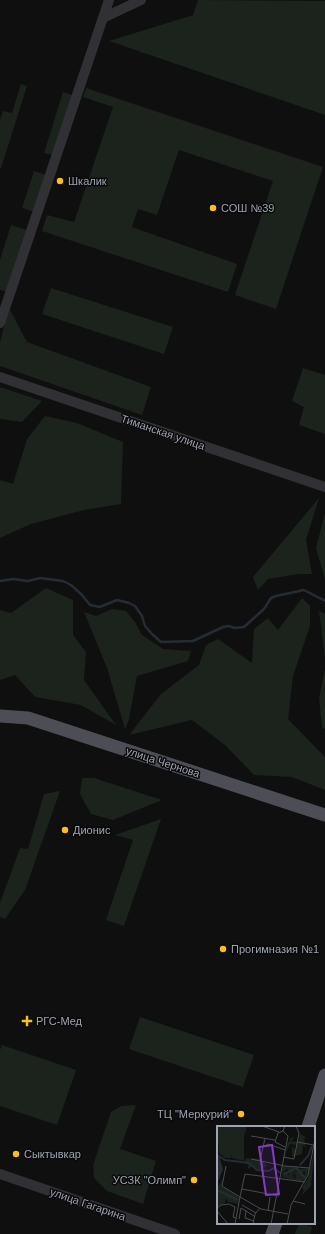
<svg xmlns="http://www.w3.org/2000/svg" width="325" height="1234" font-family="Arial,sans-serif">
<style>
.green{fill:#1b231c}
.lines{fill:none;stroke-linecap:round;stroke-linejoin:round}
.stream{stroke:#252c34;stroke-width:2.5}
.minor{stroke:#303035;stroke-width:10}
.major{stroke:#4c4d55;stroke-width:13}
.poi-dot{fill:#fabf1d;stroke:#0a0a0b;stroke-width:1.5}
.labels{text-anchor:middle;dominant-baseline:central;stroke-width:3;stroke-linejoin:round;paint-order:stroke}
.poi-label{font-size:11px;fill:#9fa4b2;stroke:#0a0a0b;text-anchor:start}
.street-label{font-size:11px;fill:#9fa4b2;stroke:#0a0a0b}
.inset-river{fill:none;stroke:#252c34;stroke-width:2}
.inset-road{fill:none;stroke:#494b51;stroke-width:1}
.view{fill:#803ebd;fill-opacity:0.15;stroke:#803ebd;stroke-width:2}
.inset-edge{fill:none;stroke:#9fa4b2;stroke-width:2}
</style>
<rect width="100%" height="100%" fill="#0f0f10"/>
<path class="green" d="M198 0 325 1V115L109 41 193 15Z
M21 84 27 86 1 168H0V120L3 111 12 113Z
M86 88 323 167 276 309 235 295 273 181 179 150 157 215 138 209 132 227 237 264 228 292 42 231 47 215 74 222 113 107 83 97Z
M63 92 72 95 53 155 44 153Z
M34 171 47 175 35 212 22 208Z
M11 225 27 230 7 292 0 290V260Z
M51 288 173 327 164 354 42 314Z
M9 308 27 342 151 387 142 415 0 366V342Z
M303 368 325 375V434L299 425 304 407 292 401Z
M0 387 42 401 22 422 0 419Z
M45 416 77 423 123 442 121 504 84 510 31 524 0 538V480L13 484 27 439Z
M319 498 306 540 312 574H299L268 579 258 590 253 577Z
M325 513V580L316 548Z
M46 588 73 600V635L86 652 84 680 116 725 81 705 35 697 15 675 0 680V610L11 613Z
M302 598 310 606V626L293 676 288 719 325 757V790L292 777 254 775 225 745 192 720 129 735 161 694 199 665 206 645 218 639 252 663 254 629 268 618 278 630Z
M112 609 126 611 135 622 142 635 163 649 191 651 188 661 137 676 129 719 125 729 107 668 84 612 96 616Z
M319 611 325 614V658Z
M325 669V729L322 727 319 698Z
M82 778H94L162 800 113 820 91 814 80 794Z
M60 791 25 890 5 919 0 917V903L20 848 28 849 44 794Z
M161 819 124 926 106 920 133 840 115 835Z
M140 1017 254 1055 243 1087 129 1049Z
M2 1045 76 1070 57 1125 0 1106V1050Z
M136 1105 120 1149 156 1161 143 1204 107 1191 94 1178 93 1165 111 1112 121 1106Z
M299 1223 312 1227 310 1234H295Z"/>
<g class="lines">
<path class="stream" d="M0 581 13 579 28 581 40 578 63 581 71 585 82 595 90 605 100 607 117 600 129 603 135 606 142 616 145 626 152 634 161 642 193 641 223 627 229 626 235 628 244 627 264 609 271 598 276 596 304 590 325 601"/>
<path class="minor" d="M103 18 141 0
M0 323 109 0
M0 377 325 487
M0 1174 175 1234"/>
<path class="major" d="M0 716 28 718 325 815
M308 1127 325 1075
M272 1234 276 1223"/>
</g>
<g class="poi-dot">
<circle cx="60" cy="181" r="4"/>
<circle cx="213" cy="208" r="4"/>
<circle cx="65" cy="830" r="4"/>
<circle cx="223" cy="949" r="4"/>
<path d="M25 1015h4v4h4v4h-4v4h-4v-4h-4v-4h4z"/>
<circle cx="241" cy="1114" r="4"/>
<circle cx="16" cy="1154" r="4"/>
<circle cx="194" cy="1180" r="4"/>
</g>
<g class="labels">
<g class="poi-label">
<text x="68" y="181">Шкалик</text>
<text x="221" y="208">СОШ №39</text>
<text x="73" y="830">Дионис</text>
<text x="231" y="949">Прогимназия №1</text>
<text x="36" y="1021">РГС-Мед</text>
<text x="233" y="1114" text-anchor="end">ТЦ "Меркурий"</text>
<text x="24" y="1154">Сыктывкар</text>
<text x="186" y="1180" text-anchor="end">УСЗК "Олимп"</text>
</g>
<g class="street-label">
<text transform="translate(163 432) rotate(19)">Тиманская улица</text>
<text transform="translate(163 762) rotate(18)">улица Чернова</text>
<text transform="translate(88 1204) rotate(19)">улица Гагарина</text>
</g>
</g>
<g transform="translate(217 1126)">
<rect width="98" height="98" fill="#0f0f10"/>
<path d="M0 0 30 1 27 10V35L15 32 14 29V32H8L2 27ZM83 8 89 11 87 13 89 21 86 19 85 28 75 31V20L79 25 80 19 73 18 68 28 71 16H73V12L78 11 74 15 81 16ZM98 21 94 60 84 70 87 64 85 62 91 52ZM29 32 44 33 50 40 42 44 36 40 31 43V38L35 39 28 36ZM65 40 81 41 74 45H75L78 48V51L75 46 77 52H78L79 49 76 45H82L87 52 85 48H88V45L85 48 81 43 92 42 88 54 83 55 65 51V49L71 47V51L72 46 71 43 64 47ZM6 52 4 60 22 71 21 78 11 76 9 72 8 77 0 80V62Z" fill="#1b231c"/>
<path d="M0 24 6 43 0 58Z" fill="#252c34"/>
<path class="inset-river" d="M0 29 8 34 32 37 40 44 52 45 57 42 63 47M83 39 91 30 95 20M80 43 88 52M66 48 81 42M0 64 21 74"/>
<path class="inset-road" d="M45 0 62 6M66 5 61 7 58 16 68 21M34 10 58 14M80 16 97 19M46 21 51 18 68 24M66 31 77 33 82 7 79 0M34 33 68 40 93 42M43 35 48 12M9 40 5 60 23 71 18 98M25 63 62 70M76 75 88 78M25 79 39 87M0 82 4 79 12 78 18 81 16 91 19 92M29 84 28 92 37 95M0 85 11 98M51 85 53 71M71 88 44 83 23 71 28 48 88 56M22 93 24 82 37 90M36 98 38 88 43 82M54 98 71 10 66 5 68 0M70 98 74 79 91 49 98 13"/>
<path class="view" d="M55 19 62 68 49 69 42 21Z"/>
<rect width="98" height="98" class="inset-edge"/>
</g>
</svg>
